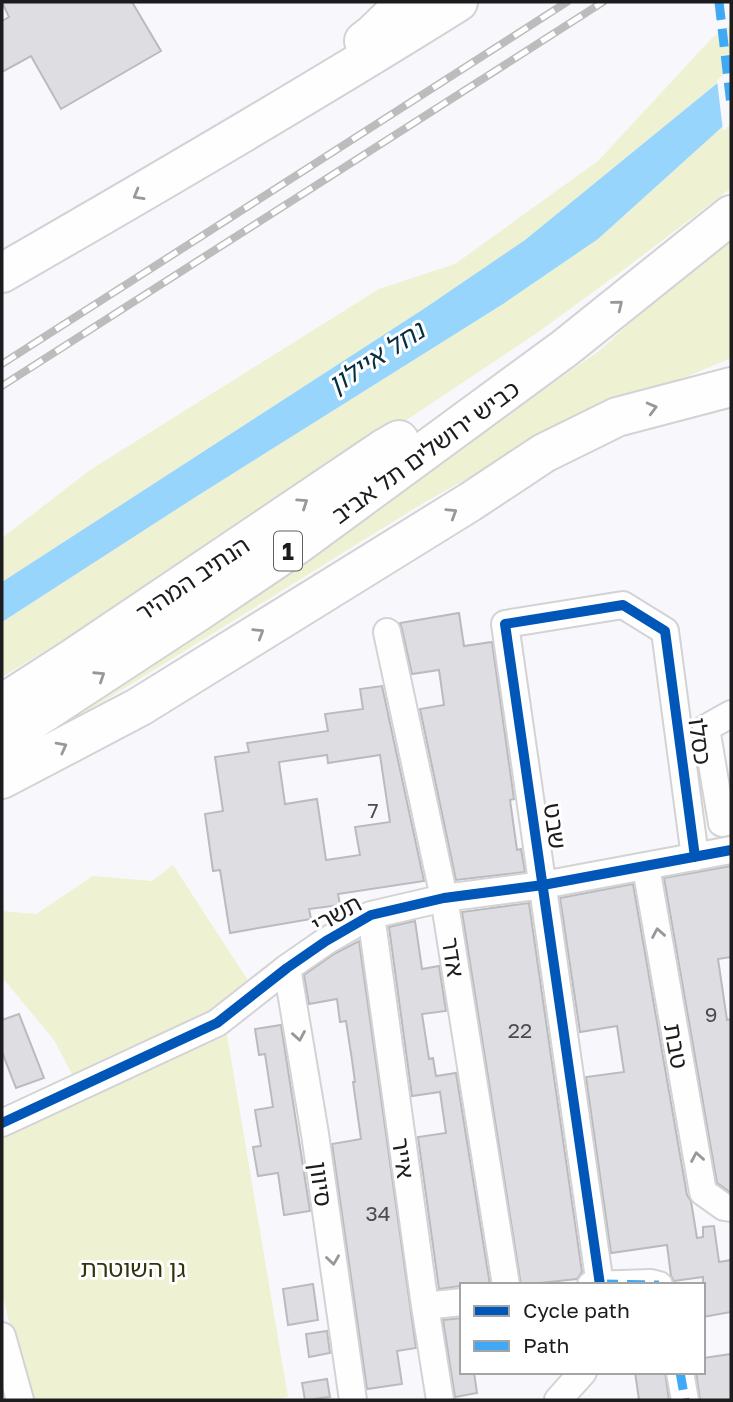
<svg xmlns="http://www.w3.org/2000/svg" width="733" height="1402" font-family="'Golos Text','Noto Sans Hebrew',sans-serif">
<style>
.green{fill:#eef1d2}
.water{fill:#98d5fd}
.pier{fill:#f8f8fc}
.building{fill:#dedee2;stroke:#babbbe;stroke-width:2;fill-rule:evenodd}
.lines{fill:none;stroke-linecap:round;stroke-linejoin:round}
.street-casing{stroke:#d3d3d6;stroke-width:30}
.highway-casing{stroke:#d3d3d6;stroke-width:42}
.street{stroke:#fefeff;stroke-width:26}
.highway{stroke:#fefeff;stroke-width:38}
.rail-casing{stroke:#bcbcbc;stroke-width:8}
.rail{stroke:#fff;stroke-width:5;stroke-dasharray:16;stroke-linecap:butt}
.quiet{stroke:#3fa9f5;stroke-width:9;stroke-dasharray:18 9;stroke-linecap:butt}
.cycleway-casing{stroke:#fff;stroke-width:15}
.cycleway{stroke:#0057b8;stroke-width:10}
.oneway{stroke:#98989a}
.labels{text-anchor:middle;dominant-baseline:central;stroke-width:6;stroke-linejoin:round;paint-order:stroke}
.number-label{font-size:21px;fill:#4c4c50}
.shield{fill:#fff;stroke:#606062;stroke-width:2}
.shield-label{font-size:23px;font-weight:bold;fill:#1c1c1f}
.street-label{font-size:24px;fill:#1c1c1f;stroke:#fff}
.park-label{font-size:24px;fill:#32340c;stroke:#fff}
.water-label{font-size:26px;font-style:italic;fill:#052d43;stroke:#fff}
</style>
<rect width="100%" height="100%" fill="#f8f8fc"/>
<path class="green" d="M731 24V72L525 240 422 310 2 582V538L90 470 379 289 455 264 598 161 712 38Z
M731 119 730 189 630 265 537 333 411 417 260 521 2 677V622L194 498 503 304 598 239Z
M731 233V358L539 439 425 502 15 756 599 351Z
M173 865 251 985 222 1007 72 1074 54 1040 2 977V911L36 914 93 876 152 881Z
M227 1035 288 1397 264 1400H28L2 1292V1136Z"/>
<path class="water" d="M731 72V119L598 239 503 304 194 498 2 622V582L422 310 525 240Z"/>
<path class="pier" d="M731 69V124L723 131 717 80Z"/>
<path class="building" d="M2 2H132L161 51 61 109 31 56 2 72V21L9 17Z
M459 613 464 646 492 642 514 799 510 800 517 850 521 849 525 872 456 880 420 709 444 705 439 670 412 674 402 629 400 623Z
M382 686 424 881 338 894 340 905 309 909 311 919 230 933 220 870 213 871 205 814 223 811 215 757 249 752 247 743 328 731 325 714 363 709 360 689ZM327 755 328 763 380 755 390 822 355 827 360 855 326 860 317 799 285 804 279 762Z
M731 866V957L718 959 727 1020 731 1019V1192H730L717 1183 664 878Z
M633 884 687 1195 691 1201 697 1238 703 1237V1227L714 1226 719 1262 731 1260V1312L703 1317V1277L674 1281 671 1276 667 1245 611 1253 586 1077 624 1072 617 1026 580 1032 560 898Z
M529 903 582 1272 577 1279 521 1285 462 912Z
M415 921 422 969 439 966 446 1011 422 1014 429 1059 433 1058 436 1076 456 1073 490 1285H460V1286L439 1289 418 1137 446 1133 440 1092 412 1096 389 927Z
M359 941 416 1348 397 1351 402 1384 367 1389 332 1144 361 1139 353 1082H355L352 1060 346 1021 340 1022 337 999 309 1004 304 975 334 954Z
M19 1014 44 1078 16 1088 2 1052V1020Z
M281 1025 310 1211 284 1215 278 1173 258 1176 253 1147 261 1146 255 1110 273 1107 265 1054 259 1055 255 1029Z
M313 1284 318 1320 288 1325 283 1289Z
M462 1318V1372H474L477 1393 455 1397 443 1320Z
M327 1331 330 1353 309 1357 306 1334Z
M731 1354V1400H700L696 1372H703V1358Z
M635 1372H665L669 1400H639Z
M327 1379 330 1397 305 1400 302 1383Z"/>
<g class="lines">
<g class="street-casing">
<path id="street" d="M387 632 444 898 506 1285
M731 714 706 728 722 823 731 821
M646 867 703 1192 724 1207 731 1208
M371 915 425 1306 440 1400
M287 968 315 1134 353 1400
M2 1123 217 1023 287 968 326 941 371 915 444 898 543 885 731 850
M591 1285 651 1283 659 1285
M600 1285 505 624 623 605 665 631 695 857
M425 1306 462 1302
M2 1336 20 1400
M680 1372 685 1400
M558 1400 583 1372"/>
</g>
<g class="highway-casing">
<path id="highway" d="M364 41 373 34 406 2
M2 273C155 185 308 96 458 2
M2 704 72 659 385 448 399 440
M2 740 199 611 298 544 565 348 731 215
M2 779 139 707 470 502 544 453 617 417 731 387"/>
</g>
<use href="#street" class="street"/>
<use href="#highway" class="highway"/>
<g class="rail-casing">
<path id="rail" d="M2 364 567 2
M2 386 603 2"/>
</g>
<use href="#rail" class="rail"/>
<path class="quiet" d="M719 2 731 105
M600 1284 659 1285
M680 1372 685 1400"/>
<g class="cycleway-casing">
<path id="cycleway" d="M2 1123 217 1023 287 968 326 941 371 915 444 898 543 885 731 850
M600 1285 505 624 623 605 665 631 695 857"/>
</g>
<use href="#cycleway" class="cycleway"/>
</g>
<defs><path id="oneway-chevron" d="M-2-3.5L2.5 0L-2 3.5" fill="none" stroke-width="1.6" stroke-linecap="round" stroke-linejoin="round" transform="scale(1.75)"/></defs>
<g class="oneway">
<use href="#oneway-chevron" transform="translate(138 195) rotate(150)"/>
<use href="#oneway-chevron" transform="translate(618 305) rotate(-39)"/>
<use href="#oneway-chevron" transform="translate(652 408) rotate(-15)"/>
<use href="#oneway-chevron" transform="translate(303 503) rotate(-34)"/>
<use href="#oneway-chevron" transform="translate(452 513) rotate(-32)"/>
<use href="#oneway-chevron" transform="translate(259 633) rotate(-32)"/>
<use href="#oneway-chevron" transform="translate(100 676) rotate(-33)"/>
<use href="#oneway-chevron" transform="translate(62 747) rotate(-28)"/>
<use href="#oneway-chevron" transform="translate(658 933) rotate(-100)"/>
<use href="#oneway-chevron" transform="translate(299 1036) rotate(80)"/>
<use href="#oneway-chevron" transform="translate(697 1157) rotate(-100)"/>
<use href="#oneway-chevron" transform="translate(333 1260) rotate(82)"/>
</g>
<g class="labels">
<g class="number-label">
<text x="373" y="810">7</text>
<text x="711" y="1014">9</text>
<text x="520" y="1030">22</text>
<text x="378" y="1213">34</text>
</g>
<rect class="shield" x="274" y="531.5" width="28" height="39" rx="5"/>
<g class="shield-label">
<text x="288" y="551">1</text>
</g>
<g class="street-label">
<text transform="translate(425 451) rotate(-36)">כביש ירושלים תל אביב</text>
<text transform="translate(192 578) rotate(-34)">הנתיב המהיר</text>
<text transform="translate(701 741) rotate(82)">כסלו</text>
<text transform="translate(556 826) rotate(82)">שבט</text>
<text transform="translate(336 913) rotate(-29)">תשרי</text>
<text transform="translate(454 957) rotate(81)">אדר</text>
<text transform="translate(677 1046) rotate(80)">טבת</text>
<text transform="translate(404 1158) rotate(82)">אייר</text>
<text transform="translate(322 1184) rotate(82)">סיוון</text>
</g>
<g class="park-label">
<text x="133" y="1267">גן השוטרת</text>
</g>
<g class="water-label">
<text transform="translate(376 357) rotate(-33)">נחל איילון</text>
</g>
</g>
<rect width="733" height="1402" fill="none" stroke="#1c1c1f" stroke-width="7"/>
<rect x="460" y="1283" width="245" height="91" fill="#ffffff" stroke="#a4a4a5" stroke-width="2"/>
<rect x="474" y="1306" width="35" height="10" fill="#0057b8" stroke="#a4a4a5" stroke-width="2"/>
<text x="523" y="1318" font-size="21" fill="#1c1c1f">Cycle path</text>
<rect x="474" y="1341" width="35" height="10" fill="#3fa9f5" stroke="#a4a4a5" stroke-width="2"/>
<text x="523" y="1353" font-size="21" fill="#1c1c1f">Path</text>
</svg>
